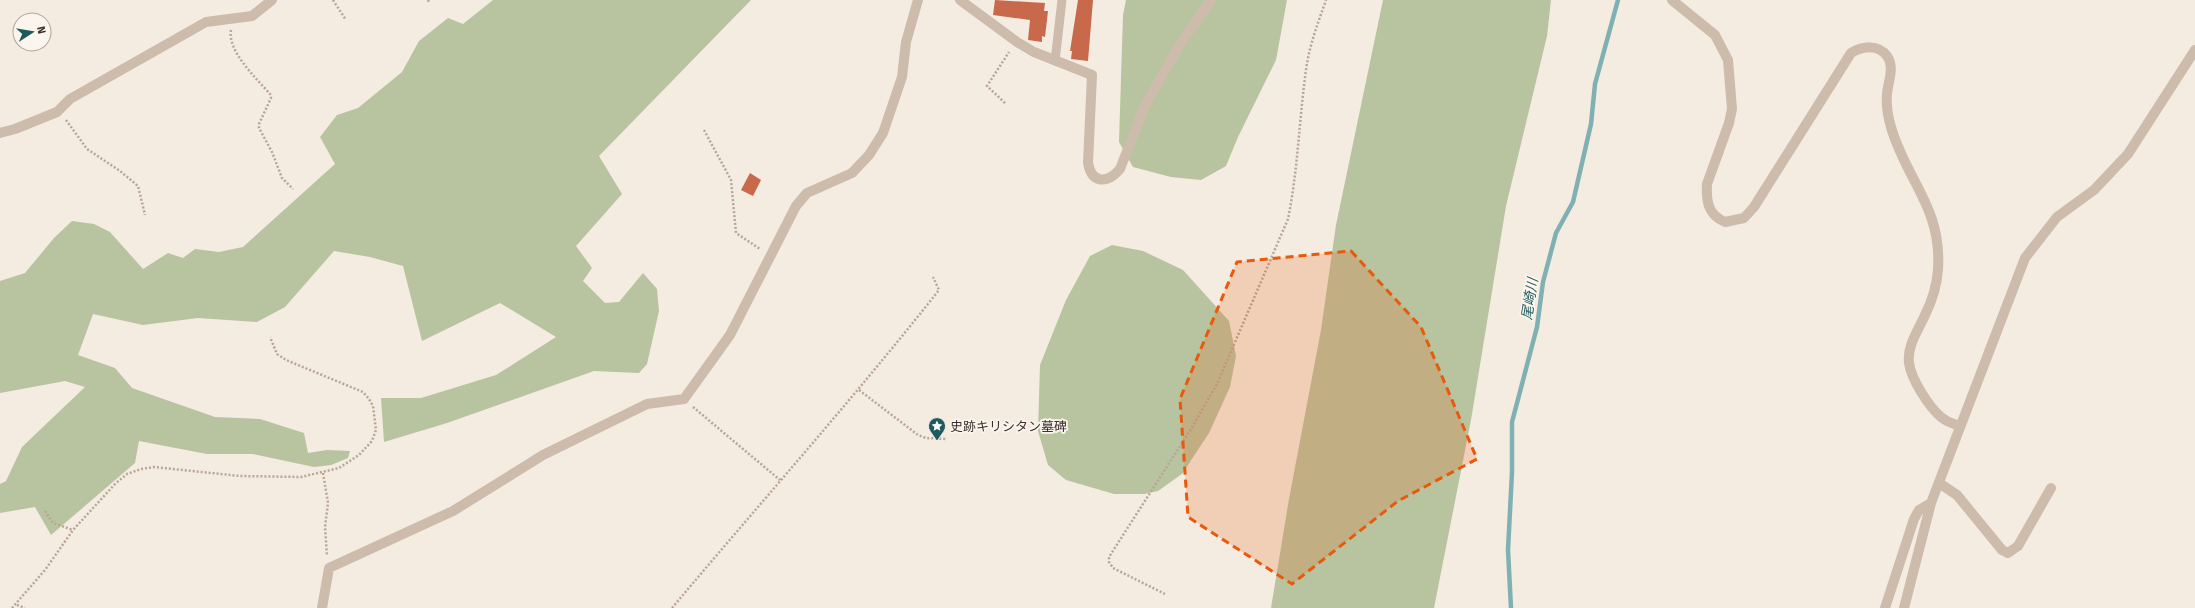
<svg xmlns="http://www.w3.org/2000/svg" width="2195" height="608" font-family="'Fira Sans','Noto Sans JP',sans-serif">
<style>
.green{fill:#b8c4a0}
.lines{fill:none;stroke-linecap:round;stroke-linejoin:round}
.stream{stroke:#7fb0b2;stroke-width:4.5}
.building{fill:#c8694b}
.path{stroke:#b9a596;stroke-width:2.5;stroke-dasharray:2 2;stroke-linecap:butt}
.service{stroke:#cdbbac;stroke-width:9}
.minor{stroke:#cdbbac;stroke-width:10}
.marked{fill:#e8590c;fill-opacity:0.2;stroke:#e8590c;stroke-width:3;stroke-dasharray:8 5;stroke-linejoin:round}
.labels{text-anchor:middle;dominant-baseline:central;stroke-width:3.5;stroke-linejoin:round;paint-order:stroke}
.poi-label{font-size:13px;fill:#3b302b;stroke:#fbf5ee;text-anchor:start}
.water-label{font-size:14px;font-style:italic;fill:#1f5a5e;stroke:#fbf5ee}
</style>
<rect width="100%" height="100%" fill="#f4ebe1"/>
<path class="green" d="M493 0H751L599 156 622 194 576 246 592 268 583 281 605 303 619 302 643 273 657 289 659 311 647 364 639 373 594 371 447 423 384 442 381 398H421L496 375 556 337 500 303 422 341 403 266 370 257 334 251 285 307 257 322 198 318 143 325 93 314 78 355 115 368 132 388 215 417 260 419 304 433 308 453 327 450 350 451 348 458 331 465 314 467 253 454H207L139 441 135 463 51 535 35 507 0 513V484L6 481 22 447 85 387 65 381 0 393V281L25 273 54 238 72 221 94 224 110 232 143 269 168 253 183 258 195 249 219 252 243 247 335 164 320 137 337 115 358 108 402 72 419 41 448 18 463 24Z
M1126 0H1287L1276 60 1238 137 1226 166 1201 180 1171 177 1133 167 1119 142 1123 15Z
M1383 0H1551L1547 36 1506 206 1471 420 1434 608H1271L1289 499 1321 330 1336 225Z
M1112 245 1143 251 1183 270 1229 321 1236 356 1230 387 1209 433 1182 474 1158 491 1144 494H1114L1066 480 1048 465 1038 431 1040 365 1066 300 1090 256Z"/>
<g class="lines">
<path class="stream" d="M1511 608 1508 550 1512 472V422L1537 327 1543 282 1556 233 1573 202 1591 124 1595 84 1618 0"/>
</g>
<path class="building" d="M995 0 1045 3 1044 11H1048L1045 37 1042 36V42L1028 40 1030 20 993 15Z
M1078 0H1093L1088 61 1071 59 1072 51H1070Z
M750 173 761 180 753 196 741 190Z"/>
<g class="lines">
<path class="path" d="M333 0 346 20
M428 0 429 2
M231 30C227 51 257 79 270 94L271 98 259 124V128L272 152 282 178 293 189
M1005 103 987 86 1009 52
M66 120 87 149 120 171 138 186 145 215
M704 130 731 180 736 233 760 249
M859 390 918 435 926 438 947 439
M693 407 780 480
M323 473 328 503 325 527 327 556
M45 511 53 523 73 530
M1165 594 1113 568 1109 562V557L1191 429 1217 384 1288 219C1298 170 1299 120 1306 70 1309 46 1318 23 1326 0
M17 605 25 608
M12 608 45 570 73 530 115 484 127 474 141 469 154 467 240 476 301 477 339 468 359 455 372 441 376 430 373 406 369 399 363 392 286 360 277 354 270 337
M672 608C761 502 853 399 939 290L933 277"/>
<path class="service" d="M1055 61 1062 0"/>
<path class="minor" d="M960 0 1017 42 1034 52 1092 75 1088 163C1092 184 1107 184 1120 169L1144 108 1177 49 1211 0
M1672 0 1715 35 1728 60 1732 109 1729 123 1707 184C1706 201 1708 215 1725 222L1744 218 1754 207 1851 53C1863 46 1878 44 1887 56 1895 67 1888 82 1887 94 1886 105 1888 117 1891 127 1906 180 1942 207 1938 269 1937 285 1932 301 1925 315 1918 331 1907 345 1909 363 1911 379 1929 407 1941 417 1947 422 1953 424 1960 426
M0 133 15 129 57 112 70 99 206 22 252 16 272 0
M1939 483 1957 495 2002 550 2008 553 2018 546 2051 488
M322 608 329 568 453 511 543 455 647 404 684 399 730 335 796 206 807 193 852 173 869 155 883 133 902 77 906 42 918 0
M1885 608 1914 519 1919 510 1931 503
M1904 608 1931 503 2025 258 2057 217 2094 190 2128 154 2195 50"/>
</g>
<path class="marked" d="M1351 251 1421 327 1477 459 1398 501 1292 584 1188 517 1180 399 1237 262Z"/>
<defs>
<g id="sight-pin" transform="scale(0.9)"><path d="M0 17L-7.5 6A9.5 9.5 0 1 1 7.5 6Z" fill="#1f5a5e" stroke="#fbf5ee"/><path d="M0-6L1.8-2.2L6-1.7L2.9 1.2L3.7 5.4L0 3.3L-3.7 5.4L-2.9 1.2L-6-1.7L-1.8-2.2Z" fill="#fff"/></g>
</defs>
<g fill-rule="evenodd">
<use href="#sight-pin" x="937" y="426"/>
</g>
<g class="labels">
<g class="poi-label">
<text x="950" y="426">史跡キリシタン墓碑</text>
</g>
<g class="water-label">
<text transform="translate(1530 299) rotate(-81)">尾崎川</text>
</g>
</g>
<g transform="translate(32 32) rotate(78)"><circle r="19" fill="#fbf5ee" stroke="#aea6a0"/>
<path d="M0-3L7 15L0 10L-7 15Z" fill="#1f5a5e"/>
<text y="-6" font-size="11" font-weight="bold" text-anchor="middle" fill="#3b302b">N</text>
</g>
</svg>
